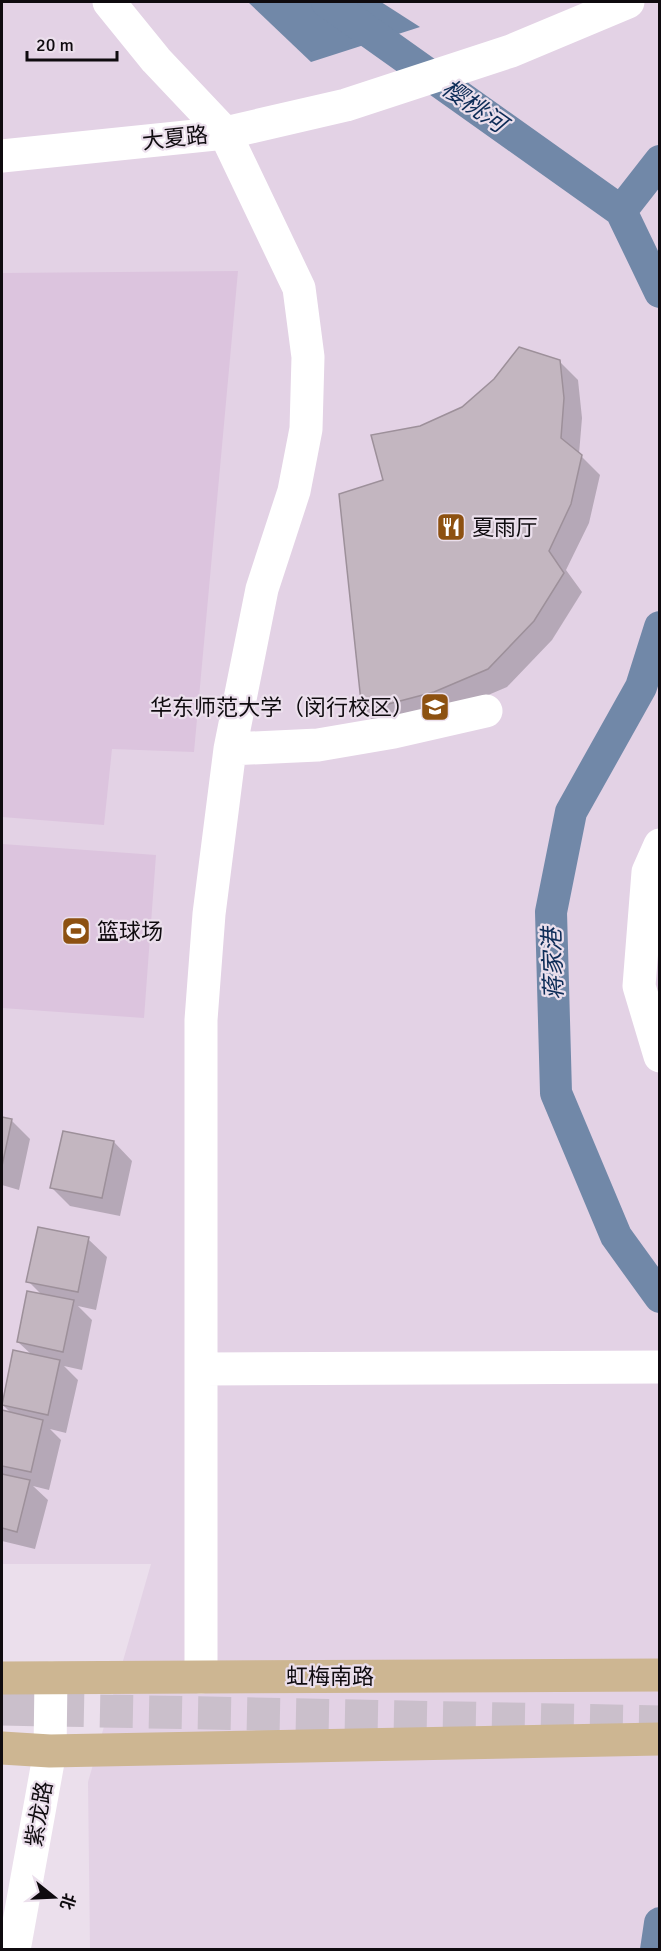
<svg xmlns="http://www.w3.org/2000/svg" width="661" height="1951" font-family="Signika,'Noto Sans SC',sans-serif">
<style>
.built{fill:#e3d2e5}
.green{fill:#dcc4de}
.water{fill:#7188a8}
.shadow{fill:#0003}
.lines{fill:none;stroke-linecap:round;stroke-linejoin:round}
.canal{stroke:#7188a8;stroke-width:32}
.building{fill:#c3b6c0;stroke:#9d909a;stroke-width:1.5}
.highway-tunnel{stroke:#cabfcb;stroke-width:33;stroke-dasharray:33 16;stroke-linecap:butt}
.minor{stroke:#fff;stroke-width:33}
.major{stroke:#cdb692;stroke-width:33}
.labels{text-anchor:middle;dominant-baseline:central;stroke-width:4.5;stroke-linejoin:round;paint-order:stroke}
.street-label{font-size:22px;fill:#0f0b0f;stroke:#ebdfec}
.poi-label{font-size:22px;fill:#0f0b0f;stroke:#ebdfec;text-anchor:start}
.water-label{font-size:24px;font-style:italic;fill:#0d2c57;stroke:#ebdfec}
</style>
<rect width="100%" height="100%" fill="#ebdfec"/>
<path class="built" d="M2 2H659V1949H90L88 1782 151 1564H2Z"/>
<path class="green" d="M238 271 194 752 112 749 104 825 2 817V273Z
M2 844 156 855 144 1018 2 1008Z"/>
<path class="water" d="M248 2H381L420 27 311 62Z"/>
<path class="shadow" d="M559 361 578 380 582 418 579 454 600 475 589 523 566 570 582 592 552 640 507 687 453 710 381 729 363 710 384 481 421 427Z
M2 1118 11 1120 30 1139 19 1190 2 1185Z
M114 1142 132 1161 120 1216 70 1206 52 1188Z
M88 1239 107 1257 96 1310 78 1306 92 1320 82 1370 64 1366 78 1380 66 1433 50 1429 61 1440 49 1490 33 1486 48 1500 35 1549 2 1541V1475L4 1476 2 1473V1412L12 1414 2 1404 14 1352 32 1355 18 1342 42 1295 28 1281Z"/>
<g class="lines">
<path class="canal" d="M327 2 621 211
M660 161 621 211 660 292
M660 627 641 687 571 812 551 912 556 1093 616 1236 660 1297
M656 1950 660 1923"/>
</g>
<path class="building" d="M519 347 560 360 564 398 561 438 582 455 571 504 549 551 564 573 534 621 488 669 434 692 362 711 339 494 383 480 371 435 420 426 462 407 494 379Z
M2 1117 12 1119 2 1166Z
M63 1131 114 1141 102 1198 50 1188Z
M38 1227 89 1237 78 1292 26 1282Z
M27 1291 74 1300 63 1352 17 1342Z
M13 1350 60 1360 48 1415 2 1405Z
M2 1410 43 1420 31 1472 2 1466Z
M2 1474 30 1480 17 1532 2 1528Z"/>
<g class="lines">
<path class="highway-tunnel" d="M2 1709 660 1722"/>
<path class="minor" d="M109 2 156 60 225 133 299 288 308 357 306 429 294 491 262 589 230 749 209 914 201 1020V1677
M2 156 225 133 346 105 511 51 628 2
M230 749 318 745 394 732 486 711
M660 845 648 872 639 986 660 1056
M202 1369 660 1367
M14 1950 50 1751 51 1678"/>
<path class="major" d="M2 1678 660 1675
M2 1748 50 1751 660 1739"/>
</g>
<defs>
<g id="restaurant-square" transform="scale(1.5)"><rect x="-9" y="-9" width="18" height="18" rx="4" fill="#8d5111" stroke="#ebdfec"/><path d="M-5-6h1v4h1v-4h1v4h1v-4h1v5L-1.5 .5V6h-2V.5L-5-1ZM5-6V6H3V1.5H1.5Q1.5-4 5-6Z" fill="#fff"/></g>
<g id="university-square" transform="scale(1.5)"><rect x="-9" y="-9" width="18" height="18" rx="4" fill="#8d5111" stroke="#ebdfec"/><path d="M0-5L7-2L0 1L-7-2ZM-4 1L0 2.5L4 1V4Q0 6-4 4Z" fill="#fff"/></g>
<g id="stadium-square" transform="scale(1.5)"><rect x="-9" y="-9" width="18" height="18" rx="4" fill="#8d5111" stroke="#ebdfec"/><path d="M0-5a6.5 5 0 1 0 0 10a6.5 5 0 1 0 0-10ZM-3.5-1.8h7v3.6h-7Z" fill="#fff"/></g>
</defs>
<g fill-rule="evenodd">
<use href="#restaurant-square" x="451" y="527"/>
<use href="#university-square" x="435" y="707"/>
<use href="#stadium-square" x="76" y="931"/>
</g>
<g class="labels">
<g class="street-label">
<text transform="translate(175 138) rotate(-6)">大夏路</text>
<text x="330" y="1676">虹梅南路</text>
<text transform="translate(39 1814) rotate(-80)">紫龙路</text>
</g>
<g class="poi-label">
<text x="472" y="527">夏雨厅</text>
<text x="414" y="707" text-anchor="end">华东师范大学（闵行校区）</text>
<text x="97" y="931">篮球场</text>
</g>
<g class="water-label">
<text transform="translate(474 106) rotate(35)">樱桃河</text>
<text transform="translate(553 964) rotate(-92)">蒋家港</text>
</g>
</g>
<rect width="661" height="1951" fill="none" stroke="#0f0b0f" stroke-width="6"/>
<g transform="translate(54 1897) rotate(108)" stroke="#ebdfec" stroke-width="4.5" paint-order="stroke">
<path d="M0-4.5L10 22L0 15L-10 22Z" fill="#0f0b0f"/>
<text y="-9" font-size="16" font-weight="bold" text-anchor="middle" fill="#0f0b0f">北</text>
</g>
<path d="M27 51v9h90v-9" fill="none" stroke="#0f0b0f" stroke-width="3"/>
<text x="36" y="51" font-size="18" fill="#0f0b0f" stroke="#ebdfec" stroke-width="4.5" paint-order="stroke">20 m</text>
</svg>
